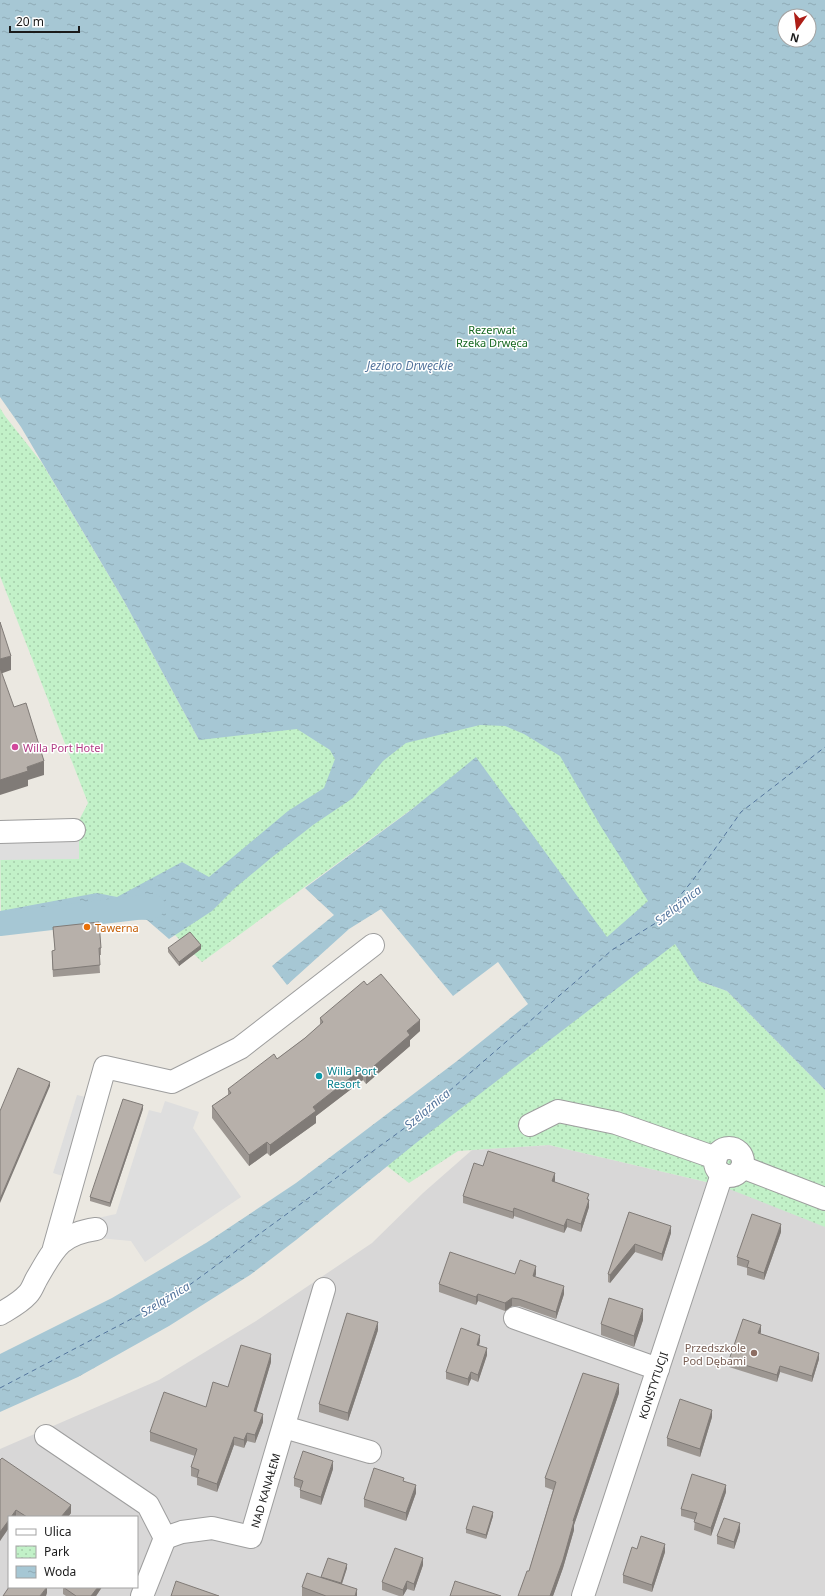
<svg xmlns="http://www.w3.org/2000/svg" width="825" height="1596" font-family="'Noto Sans',sans-serif">
<style>
.residential{fill:#d8d7d7;fill-rule:evenodd}
.park{fill:url(#park-dots);fill-rule:evenodd}
.parking{fill:#dedede}
.water{fill:url(#water-ripples);fill-rule:evenodd}
.lines{fill:none;stroke-linecap:round;stroke-linejoin:round}
.canal{stroke:#a6c7d4;stroke-width:24}
.ferry{stroke:#54759d;stroke-width:1;stroke-dasharray:5 4;stroke-linecap:butt}
.street-casing{stroke:#9e9e9e;stroke-width:24}
.street{stroke:#fff;stroke-width:22}
.wall{fill:#9d9792}
.shaded-wall{fill:#807b77}
.building{fill:#b7b0aa;stroke:#807b77}
.hotel-dot{fill:#d1479c;stroke:#fff;stroke-width:1.5}
.food-dot{fill:#e8710a;stroke:#fff;stroke-width:1.5}
.culture-dot{fill:#0f9aa8;stroke:#fff;stroke-width:1.5}
.education-dot{fill:#8d6e63;stroke:#fff;stroke-width:1.5}
.labels{text-anchor:middle;dominant-baseline:central;stroke-width:3;stroke-linejoin:round;paint-order:stroke}
.park-label{font-size:11px;fill:#186922;stroke:#fff}
.hotel-label{font-size:11px;fill:#b23c85;stroke:#fff;text-anchor:start}
.food-label{font-size:11px;fill:#c56008;stroke:#fff;text-anchor:start}
.culture-label{font-size:11px;fill:#0d838f;stroke:#fff;text-anchor:start}
.education-label{font-size:11px;fill:#785e54;stroke:#fff;text-anchor:end}
.street-label{font-size:11px;fill:#1a1a1a;stroke:#fff}
.water-label{font-size:12px;font-style:italic;fill:#54759d;stroke:#fff}
</style>
<defs>
<pattern id="park-dots" width="8" height="8" patternUnits="userSpaceOnUse"><rect width="8" height="8" fill="#c2f1c8"/><path d="M2 2h.1M6 6h.1" fill="none" stroke="#a6ceab" stroke-width="1.8" stroke-linecap="round"/></pattern>
<pattern id="water-ripples" width="26" height="14" patternUnits="userSpaceOnUse"><rect width="26" height="14" fill="#a6c7d4"/><path d="M2 4q2-2 4 0t4 0M15 11q2-2 4 0t4 0" fill="none" stroke="#8eaab5"/></pattern>
</defs>
<rect width="100%" height="100%" fill="#ebe8e1"/>
<path class="residential" d="M549 1145 719 1185 825 1212V1596H0V1449L159 1380 256 1321 372 1243 423 1193 472 1150ZM9 1517H137V1587H9Z"/>
<path class="park" d="M0 0H825L699 981 727 991 825 1090V1227L719 1185 549 1145 458 1151 409 1183 370 1153 612 950 438 790 202 962 148 908 1 923 0 832 74 830 88 803 0 576V408L5 416 42 463 124 601 199 740ZM785 16H809V40H785Z"/>
<path class="parking" d="M0 841H79V859L0 860Z
M77 1095 90 1098 66 1177 53 1173Z
M165 1101 199 1112 193 1128 241 1197 145 1262 131 1241 98 1238 93 1219 116 1214 149 1110 161 1113Z"/>
<path class="water" d="M0 0H825V1090L727 991 699 981 675 944 416 1143 296 1240 250 1275 169 1326 78 1377 0 1412V1354L112 1298 206 1243 296 1183 457 1061 528 1004 498 962 453 996 381 909 349 929 287 985 272 966 334 915 305 888 411 810 476 757 607 937 648 901 600 825 560 756 524 734 505 726 480 725 406 743 383 761 353 798 313 825 271 858 235 888 212 911 169 939 147 920 121 918 119 906 45 914 26 922 0 930V911L97 893 117 897 182 862 209 877 288 811 324 788 335 759 330 750 297 729 199 740 124 601 21 427 0 397ZM785 16H809V40H785Z"/>
<g class="lines">
<path class="canal" d="M0 924 153 906"/>
<path class="ferry" d="M0 1388 173 1297 417 1119 612 950 659 921 693 880 741 812 825 747"/>
<g class="street-casing">
<g id="street">
<path d="M0 832 74 830"/>
<path d="M530 1125 558 1111 616 1123 716 1158"/>
<circle cx="729" cy="1162" r="14"/>
<path d="M742 1167 825 1199"/>
<path d="M54 1248 105 1067 172 1082 240 1048 373 945"/>
<path d="M0 1314C10 1308 20 1303 28 1294 32 1290 34 1283 37 1278 54 1249 60 1234 96 1229"/>
<path d="M515 1318 658 1369"/>
<path d="M284 1427 370 1452"/>
<path d="M46 1436 148 1505 165 1538 142 1596"/>
<path id="s1" d="M165 1538 182 1532 212 1528 251 1537 324 1289"/>
<path id="s2" d="M583 1596 722 1174"/>
</g>
</g>
<use href="#street" class="street"/>
</g>
<path class="wall" d="M53 927 101 948V955H99L100 973 53 977 52 958V951L55 950Z
M168 948 201 949 179 966 168 952Z
M367 985 420 1031 410 1040V1046L366 1084 363 1080 316 1116V1123L270 1156 267 1153 249 1166 212 1118V1106L228 1095V1089L277 1059 305 1038 320 1025V1018Z
M143 1109 110 1207 90 1201V1197Z
M483 1166 555 1180V1182L589 1199V1207L581 1232 567 1227 564 1233 514 1216 513 1219 463 1203V1196Z
M629 1212 671 1233 662 1261 635 1252 610 1283 608 1282V1274Z
M781 1232 764 1280 747 1275V1268L737 1265V1257Z
M515 1274H536L535 1277 564 1294 556 1319 519 1306H512L505 1311 478 1301 476 1305 439 1292V1284Z
M643 1320 634 1347 601 1335V1324Z
M378 1330 348 1421 319 1412V1404Z
M761 1332 760 1334 819 1359 812 1382 780 1372 777 1382 729 1367V1360Z
M480 1341 479 1346 487 1355 478 1382 471 1379 468 1386 446 1379V1372Z
M271 1362 256 1411 263 1422 255 1443 247 1441 244 1448 234 1445 217 1492 197 1485V1478L191 1476V1467L195 1456 150 1441V1432L206 1407 228 1387Z
M619 1393 574 1525V1530L563 1568 553 1596H518L529 1571 553 1490 545 1487V1478Z
M712 1417 700 1457 667 1446V1438Z
M0 1460 71 1513 68 1517H9L0 1541Z
M333 1469 321 1505 300 1498V1488L294 1486V1478Z
M404 1481 416 1493 406 1521 364 1507V1499Z
M726 1492 711 1536 694 1530 695 1520 681 1516V1509Z
M493 1516 486 1539 466 1533V1529Z
M740 1531 734 1549 717 1544V1536Z
M637 1549 665 1552 652 1592 623 1583V1575Z
M423 1565 414 1591 407 1589 403 1596H399L382 1590V1582Z
M347 1568 342 1584 357 1596H302V1587L321 1577Z
M63 1587H102L96 1596H66L63 1594Z"/>
<path class="shaded-wall" d="M11 656V670L0 674V659Z
M44 761V775L28 780V786L0 795V780L27 767Z
M201 945V949L179 966V962Z
M420 1020V1031L410 1040V1046L366 1084V1073L407 1031Z
M363 1068V1080L316 1116V1123L270 1156V1145L313 1107Z
M50 1082V1086L0 1203V1199Z
M143 1105V1109L110 1207V1203Z
M267 1142V1153L249 1166V1155Z
M555 1173V1180L552 1189V1181Z
M589 1200V1207L581 1232V1224Z
M514 1208V1216L513 1219V1212Z
M567 1219V1227L564 1233V1226Z
M781 1224V1232L764 1280V1273Z
M671 1226V1233L662 1261V1254Z
M635 1244V1252L610 1283V1275Z
M536 1266V1274L533 1284V1276Z
M564 1286V1294L556 1319V1312Z
M478 1294V1301L476 1305V1297Z
M512 1298V1306L505 1311V1303Z
M643 1309V1320L634 1347V1336Z
M378 1322V1330L348 1421V1413Z
M761 1325V1332L758 1340V1333Z
M480 1335V1341L477 1352V1345Z
M487 1348V1355L478 1382V1375Z
M819 1353V1359L812 1382V1376Z
M271 1354V1362L254 1419V1411Z
M780 1366V1372L777 1382V1375Z
M471 1372V1379L468 1386V1379Z
M619 1384V1393L574 1525V1530L563 1568 553 1596H550L573 1521Z
M712 1410V1417L700 1457V1449Z
M263 1414V1422L255 1443V1435Z
M247 1433V1441L244 1448V1440Z
M234 1437V1445L217 1492V1484Z
M333 1461V1469L321 1505V1497Z
M416 1485V1493L406 1521V1513Z
M726 1485V1492L711 1536V1528Z
M71 1505V1513L68 1517H61Z
M16 1510V1517H11Z
M493 1512V1516L486 1539V1535Z
M9 1520V1528L0 1541V1532Z
M740 1523V1531L734 1549V1542Z
M665 1544V1552L652 1592V1585Z
M423 1558V1565L414 1591V1584Z
M347 1564V1568L339 1592V1588Z
M407 1581V1589L403 1596V1590Z
M47 1587V1593L46 1596H40Z
M98 1587H102L96 1596H91Z
M357 1589V1596H355Z"/>
<path class="building" d="M0 622 11 656 0 659Z
M0 668 14 707 26 703 44 761 27 767 28 771 0 780Z
M99 922 101 948H99L100 965 53 970 52 951 55 950 53 927Z
M190 932 201 945 179 962 168 948Z
M381 974 420 1020 407 1031 410 1035 366 1073 363 1068 313 1107 316 1111 270 1145 267 1142 249 1155 212 1106 231 1093 228 1089 274 1054 277 1059 305 1038 323 1022 320 1018 364 981 367 985Z
M18 1068 50 1082 0 1199V1111Z
M123 1099 143 1105 110 1203 90 1197Z
M488 1151 555 1173 552 1181 589 1194 587 1199 589 1200 581 1224 567 1219 564 1226 514 1208 513 1212 463 1196 474 1163 483 1166Z
M629 1212 671 1226 662 1254 635 1244 610 1275 608 1274Z
M752 1214 781 1224 764 1273 747 1267 749 1261 737 1257Z
M450 1252 515 1274 520 1260 536 1266 533 1276 564 1286 556 1312 519 1299 512 1298 505 1303 478 1294 476 1297 439 1284Z
M609 1298 643 1309 634 1336 601 1324Z
M347 1313 378 1322 348 1413 319 1404Z
M743 1319 761 1325 758 1333 819 1353 812 1376 780 1366 777 1375 729 1360Z
M461 1328 480 1335 477 1345 487 1348 478 1375 471 1372 468 1379 446 1372Z
M241 1345 271 1354 254 1411 263 1414 255 1435 247 1433 244 1440 234 1437 217 1484 197 1477 199 1470 191 1467 197 1449 150 1432 164 1392 206 1407 213 1382 228 1387Z
M583 1373 619 1384 573 1521H574L563 1560 550 1596H518L527 1571H529L556 1482 545 1478Z
M680 1399 712 1410 700 1449 667 1438Z
M303 1451 333 1461 321 1497 300 1490 303 1481 294 1478Z
M2 1458 71 1505 61 1517H27L16 1510 11 1517H9V1520L0 1532V1460Z
M374 1468 404 1478 403 1481 416 1485 406 1513 364 1499Z
M692 1474 726 1485 711 1528 694 1522 697 1513 681 1509Z
M473 1506 493 1512 486 1535 466 1529Z
M724 1518 740 1523 734 1542 717 1536Z
M641 1536 665 1544 652 1585 623 1575 632 1547 637 1549Z
M395 1548 423 1558 414 1584 407 1581 403 1590 382 1582Z
M328 1558 347 1564 341 1583 321 1577Z
M307 1573 357 1589 355 1596H326L302 1587Z
M176 1581 219 1596H171Z
M455 1581 501 1596H450Z
M9 1587H47L40 1596H3Z
M63 1587H98L91 1596H76Z"/>
<circle class="hotel-dot" cx="15" cy="747" r="4"/>
<circle class="food-dot" cx="87" cy="927" r="4"/>
<circle class="culture-dot" cx="319" cy="1076" r="4"/>
<circle class="education-dot" cx="754" cy="1353" r="4"/>
<g class="labels">
<g class="park-label">
<text x="492" y="329">Rezerwat<tspan x="492" dy="13">Rzeka Drwęca</tspan></text>
</g>
<g class="hotel-label">
<text x="23" y="747">Willa Port Hotel</text>
</g>
<g class="food-label">
<text x="95" y="927">Tawerna</text>
</g>
<g class="culture-label">
<text x="327" y="1070">Willa Port<tspan x="327" dy="13">Resort</tspan></text>
</g>
<g class="education-label">
<text x="746" y="1347">Przedszkole<tspan x="746" dy="13">Pod Dębami</tspan></text>
</g>
<g class="street-label">
<text stroke="none"><textPath href="#s2" startOffset="222">KONSTYTUCJI</textPath></text>
<text stroke="none"><textPath href="#s1" startOffset="137">NAD KANAŁEM</textPath></text>
</g>
<g class="water-label">
<text x="410" y="365">Jezioro Drwęckie</text>
<text transform="translate(678 905) rotate(-38)">Szelążnica</text>
<text transform="translate(427 1109) rotate(-40)">Szelążnica</text>
<text transform="translate(165 1299) rotate(-31)">Szelążnica</text>
</g>
</g>
<rect x="8" y="1516" width="130" height="72" fill="#ffffff" stroke="#a3a3a3"/>
<rect x="16" y="1529" width="20" height="6" fill="#ffffff" stroke="#a3a3a3"/>
<text x="44" y="1536" font-size="12" fill="#1a1a1a">Ulica</text>
<rect x="16" y="1546" width="20" height="12" fill="url(#park-dots)" stroke="#a3a3a3"/>
<text x="44" y="1556" font-size="12" fill="#1a1a1a">Park</text>
<rect x="16" y="1566" width="20" height="12" fill="url(#water-ripples)" stroke="#a3a3a3"/>
<text x="44" y="1576" font-size="12" fill="#1a1a1a">Woda</text>
<g transform="translate(797 28) rotate(194)"><circle r="19" fill="#ffffff" stroke="#a3a3a3"/>
<path d="M0-3L7 15L0 10L-7 15Z" fill="#ad1e17"/>
<text y="-6" font-size="11" font-weight="bold" text-anchor="middle" fill="#1a1a1a">N</text>
</g>
<path d="M10 26v6h69v-6" fill="none" stroke="#1a1a1a" stroke-width="2"/>
<text x="16" y="26" font-size="12" fill="#1a1a1a" stroke="#ffffff" stroke-width="3" paint-order="stroke">20 m</text>
</svg>
